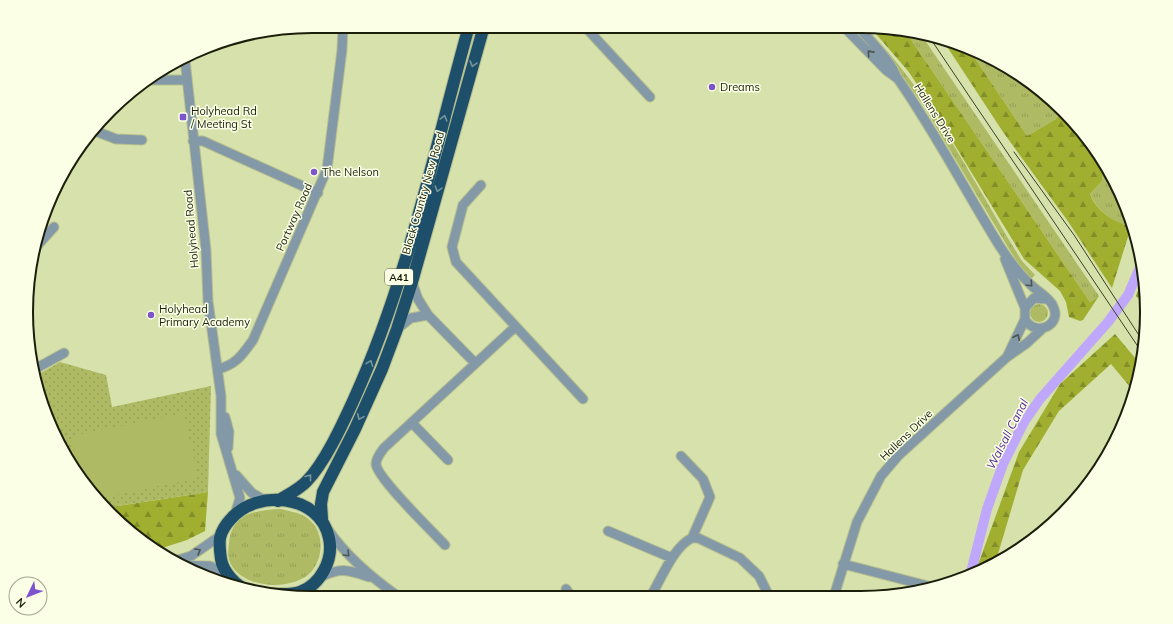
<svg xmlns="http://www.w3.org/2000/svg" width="1173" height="624" font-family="Mulish,sans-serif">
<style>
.grass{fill:url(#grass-tufts)}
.forest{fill:url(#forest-firs)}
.park{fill:url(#park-dots)}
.pitch{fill:#aebb64}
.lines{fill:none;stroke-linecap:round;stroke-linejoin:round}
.canal{stroke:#bfa8fb;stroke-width:10}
.minor-casing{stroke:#b5be8f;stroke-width:11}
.highway-casing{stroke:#b5be8f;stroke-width:14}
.minor{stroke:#8499a7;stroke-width:9}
.highway{stroke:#1e4f6a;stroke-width:12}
.tram{stroke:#3c4026;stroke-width:1}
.oneway{stroke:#4a5551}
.oneway2{stroke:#76959b}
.poi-dot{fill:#7e54cd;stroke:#faffe5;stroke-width:1.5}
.labels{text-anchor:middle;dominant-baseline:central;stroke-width:3;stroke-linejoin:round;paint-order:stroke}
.shield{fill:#faffe5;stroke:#5e624c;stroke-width:1}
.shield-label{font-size:10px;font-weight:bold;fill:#1b1e0a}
.poi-label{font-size:11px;fill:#1b1e0a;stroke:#faffe5;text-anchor:start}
.street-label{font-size:11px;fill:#1b1e0a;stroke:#faffe5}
.water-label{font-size:12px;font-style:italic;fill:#58289e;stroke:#faffe5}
.rim{fill:none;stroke:#1b1e0a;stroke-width:2}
</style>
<defs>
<pattern id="grass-tufts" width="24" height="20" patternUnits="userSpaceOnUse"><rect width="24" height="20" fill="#aebb64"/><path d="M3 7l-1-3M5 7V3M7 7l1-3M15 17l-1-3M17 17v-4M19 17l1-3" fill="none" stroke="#95a055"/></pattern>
<pattern id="forest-firs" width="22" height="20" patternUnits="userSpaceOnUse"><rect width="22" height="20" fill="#a1af30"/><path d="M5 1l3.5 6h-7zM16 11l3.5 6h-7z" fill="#828e27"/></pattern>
<pattern id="park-dots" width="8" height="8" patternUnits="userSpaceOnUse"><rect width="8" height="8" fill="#aebb64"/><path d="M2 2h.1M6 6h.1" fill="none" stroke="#95a055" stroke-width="1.8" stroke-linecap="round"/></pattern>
</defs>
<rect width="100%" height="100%" fill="#d7e1ac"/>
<path class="grass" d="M860 27H865C931 93 973 182 1022 261L1035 275 1031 279 1023 271 1009 249 923 105 896 67Z
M905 31 920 33 1099 296 1090 302Z
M968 48C1004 62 1034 84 1062 110L1056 119 1027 136Z
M1097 153 1109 169 1132 220 1131 227C1113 221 1098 213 1090 194L1102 181V170L1096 154Z
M1030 313a9 9 0 1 1 18 0a9 9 0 1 1-18 0Z
M281 509C288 511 296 512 302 515 324 525 326 555 311 572 293 591 246 589 232 566 227 558 228 552 229 543 232 513 256 510 281 509Z"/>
<path class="forest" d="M870 27 905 31 1090 302 1099 296 1083 320 1080 321 1069 317 1066 302 1060 291 1024 259 925 96 908 71Z
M947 40 968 48 1027 136 1056 119 1062 110 1076 124 1097 153 1096 155 1102 170V181L1090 194C1097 213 1114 221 1131 227L1112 288 1067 220 1003 132 944 42Z
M1144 273 1145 275 1146 308 1136 296Z
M1115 334 1141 365 1135 393 1111 364 1059 411 1023 470 998 554 1001 560 977 573 976 570 1019 452 1060 384Z
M208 492 205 531 187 540 156 550 138 539 105 508Z"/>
<path class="park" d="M60 362 106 375 112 407 211 386 208 492 105 508 97 501 48 422 37 375Z"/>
<path class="pitch" d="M184 413 198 478 96 499 77 469 71 436Z"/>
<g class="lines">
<path class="canal" d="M970 576 987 509 1003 464 1024 422 1040 399 1108 322 1128 295 1142 263"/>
<g class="minor-casing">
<path id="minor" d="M579 26 588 30 650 97
M844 27 886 70 897 78
M858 27C869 39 882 52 891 66 894 70 895 75 898 79 935 132 965 190 999 245 1008 259 1019 274 1031 285 1038 292 1050 298 1053 306 1063 325 1035 338 1025 319V308L1034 298 1045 299
M185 60 206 250 208 301 221 396V434L240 498 235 514
M147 80H187
M95 131 116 139 142 140
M193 141H203L318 193
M481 185 463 205 452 247 456 262 583 399
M35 248 54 227
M1005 259 1025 308
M412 282 418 299 428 315 475 363
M1025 319 1007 357 1027 343 1042 329
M397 329 411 318 428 315
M35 369 64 353
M218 369C236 365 243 354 253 340L327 169 342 50 343 26
M225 417 229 432 228 448
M412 423 448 460
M681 456 703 479 710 497 692 538H698L740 558 759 576 769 596
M236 475 252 493 264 500
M329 531C348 558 372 578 399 597
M608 531 672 558
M445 545C432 531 377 478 376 464 376 458 381 452 384 448L515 327
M174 561 191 556 220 536
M843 564 932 587
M179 565 210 566 227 574
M321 577C341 567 348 570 369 577
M566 589 572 597
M651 596C661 579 674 546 692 538
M834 596 857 522 881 476 898 456 1007 357"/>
</g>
<g class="highway-casing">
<path id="highway" d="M278 501C287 495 298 490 306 482 325 463 343 423 354 399 408 280 434 151 469 26
M322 519 321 504 323 492 355 429 382 369 397 329 412 282 484 26
M248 590C236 586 223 572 221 559 220 552 219 545 220 538 221 532 226 524 230 520 256 488 320 494 329 538 334 560 320 585 300 592 292 595 283 594 275 594"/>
</g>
<use href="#minor" class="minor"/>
<use href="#highway" class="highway"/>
<path class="tram" d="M928 35 1143 354
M1014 152 1074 235 1144 343"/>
</g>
<defs><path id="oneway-chevron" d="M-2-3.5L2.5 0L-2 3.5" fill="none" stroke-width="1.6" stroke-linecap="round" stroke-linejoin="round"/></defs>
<g class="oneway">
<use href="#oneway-chevron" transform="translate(870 53) rotate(-132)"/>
<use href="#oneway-chevron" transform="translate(1030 284) rotate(46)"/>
<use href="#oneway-chevron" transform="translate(1017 337) rotate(-65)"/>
<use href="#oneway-chevron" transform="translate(198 551) rotate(-30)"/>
<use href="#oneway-chevron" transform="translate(347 554) rotate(45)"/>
</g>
<g class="oneway2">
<use href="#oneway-chevron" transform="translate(473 64) rotate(106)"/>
<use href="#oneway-chevron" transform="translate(444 118) rotate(-75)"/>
<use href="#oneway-chevron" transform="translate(438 189) rotate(106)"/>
<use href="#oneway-chevron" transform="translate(370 363) rotate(-69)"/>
<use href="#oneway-chevron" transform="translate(360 417) rotate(114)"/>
<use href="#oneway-chevron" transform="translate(309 477) rotate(-52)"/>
</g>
<g class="poi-dot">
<circle cx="712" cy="87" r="4"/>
<rect x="179" y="113" width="8" height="8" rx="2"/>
<circle cx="314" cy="172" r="4"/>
<circle cx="151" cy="315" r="4"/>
</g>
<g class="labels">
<rect class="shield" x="385" y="269" width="28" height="16" rx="3"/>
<g class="shield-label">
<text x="399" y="277">A41</text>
</g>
<g class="poi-label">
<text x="720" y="87">Dreams</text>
<text x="191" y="111">Holyhead Rd<tspan x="191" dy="13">/ Meeting St</tspan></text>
<text x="322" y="172">The Nelson</text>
<text x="159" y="309">Holyhead<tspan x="159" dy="13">Primary Academy</tspan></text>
</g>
<g class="street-label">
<text transform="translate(935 113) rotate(58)">Hallens Drive</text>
<text transform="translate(423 193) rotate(-74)">Black Country New Road</text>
<text transform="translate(294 217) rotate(-66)">Portway Road</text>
<text transform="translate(191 229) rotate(-95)">Holyhead Road</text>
<text transform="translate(906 435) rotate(-44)">Hallens Drive</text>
</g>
<g class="water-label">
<text transform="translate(1007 434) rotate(-63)">Walsall Canal</text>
</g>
</g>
<path d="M0 0H1173V624H0ZM312 33H861A279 279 0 0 1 1140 312V312A279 279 0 0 1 861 591H312A279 279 0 0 1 33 312V312A279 279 0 0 1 312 33Z" fill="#faffe5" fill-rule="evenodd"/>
<path class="rim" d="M312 33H861A279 279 0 0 1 1140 312V312A279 279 0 0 1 861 591H312A279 279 0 0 1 33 312V312A279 279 0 0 1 312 33Z"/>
<g transform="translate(28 596) rotate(227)"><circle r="19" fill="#faffe5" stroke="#a1a58d"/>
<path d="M0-3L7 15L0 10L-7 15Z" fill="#7e54cd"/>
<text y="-6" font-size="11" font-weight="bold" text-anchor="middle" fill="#1b1e0a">N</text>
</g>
</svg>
